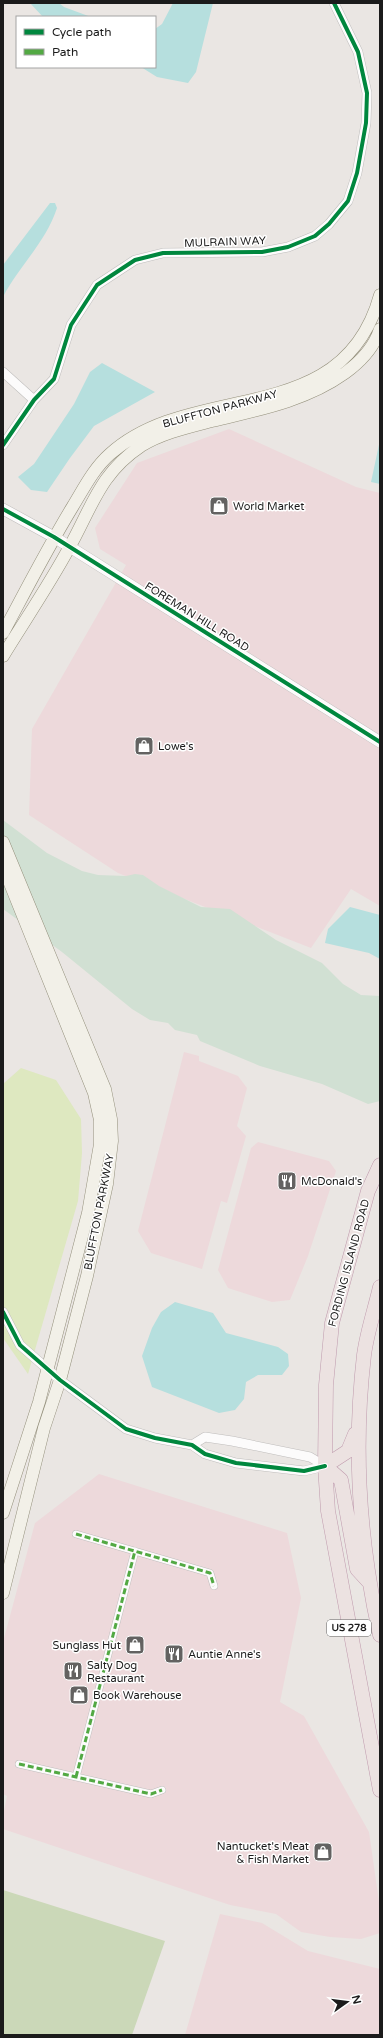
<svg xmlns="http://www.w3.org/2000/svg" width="383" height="2038" font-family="'Varela Round',sans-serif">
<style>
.commercial{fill:#edd9db}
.grass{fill:#dee8c0}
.forest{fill:#cbd8b8}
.wetland{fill:#d1e0d3}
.water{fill:#b6dfde}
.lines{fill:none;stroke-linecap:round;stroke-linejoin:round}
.pedestrian-casing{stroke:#bfbdbc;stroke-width:8}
.minor-casing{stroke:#bfbdbc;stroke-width:10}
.tertiary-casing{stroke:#bfbdbc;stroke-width:12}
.secondary-casing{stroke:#94907c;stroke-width:13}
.trunk-casing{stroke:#bf9aad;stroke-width:15}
.pedestrian{stroke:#fcfbfb;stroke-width:7}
.minor{stroke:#fcfbfb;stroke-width:9}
.tertiary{stroke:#fcfbfb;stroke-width:11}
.secondary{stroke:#f2f0e8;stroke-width:12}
.trunk{stroke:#ece2e1;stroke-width:14}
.quiet{stroke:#52a943;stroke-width:3;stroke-dasharray:6 3;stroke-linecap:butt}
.cycleway-casing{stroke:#fff;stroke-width:6}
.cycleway{stroke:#00873e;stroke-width:4}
.labels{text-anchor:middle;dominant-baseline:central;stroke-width:3;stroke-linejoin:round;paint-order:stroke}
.shield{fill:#fff;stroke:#5f5f5f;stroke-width:1}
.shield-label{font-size:10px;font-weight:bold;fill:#1b1b1b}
.street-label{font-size:11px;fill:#1b1b1b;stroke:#fff}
.poi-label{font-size:11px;fill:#1b1b1b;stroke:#fff;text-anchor:start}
</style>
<rect width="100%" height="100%" fill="#eae6e3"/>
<path class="commercial" d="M229 429 356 487 380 493V906L351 889 311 948 118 873 29 815 32 729 126 565 100 549 95 528 137 463Z
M184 1052 199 1056V1061L238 1076 247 1088 237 1126 246 1136 227 1203 221 1201 202 1269 151 1253 138 1231Z
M258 1142 329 1161 336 1171 308 1256 290 1300 272 1302 228 1288 218 1270 251 1148Z
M99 1474 287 1533 301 1598 280 1702 304 1716 369 1832 380 1909V1933L361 1939 330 1937 301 1932 276 1914 230 1905 3 1829V1816L7 1796 3 1794V1642L35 1523Z
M220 1914 262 1923 308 1951 380 1969V2035H185Z"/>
<path class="grass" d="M21 1068 56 1080 81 1119 82 1153 78 1201 28 1374 3 1338V1084Z"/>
<path class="forest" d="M3 1890 165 1941 132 2035H3Z"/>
<path class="wetland" d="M3 820 47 853 82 871 98 875 126 876 135 874 143 875 159 886 201 907 230 909 276 940 322 963 343 984 361 995 380 996V1101L368 1104 322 1084 260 1066 200 1041 197 1035 175 1030 168 1023 150 1020 132 1009 62 952 3 909Z"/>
<path class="water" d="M30 3H59L64 7 91 17H43Z
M173 3H213L196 72 188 83 157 77 141 67H155V29L162 24Z
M50 203H55L57 208C46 242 19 266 3 297V265Z
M102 363 155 392 94 426 70 458 47 492 31 490 18 477 34 464 74 404 90 372Z
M380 440V484L371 482Z
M350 907 380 915V959L369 953 325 943 328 929Z
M175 1302 213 1313 226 1333 278 1347 288 1354 289 1366 282 1375H258L246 1382 244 1399 235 1410 219 1413 152 1387 142 1356 152 1328 161 1312Z"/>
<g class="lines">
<g class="pedestrian-casing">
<path id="pedestrian" d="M76 1534 210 1573 214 1586
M19 1764 151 1794 162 1790
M76 1777 135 1551"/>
</g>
<g class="minor-casing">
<path id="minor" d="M3 372 34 400
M3 445 34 400 54 379 71 325 97 285 135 260 163 253 262 252 288 247 315 236 329 224 348 201 357 173 366 123 367 93 358 52 334 3
M3 1312 20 1345 60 1380 126 1429 155 1438 192 1445 205 1454 236 1463 304 1471 325 1466
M192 1445 205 1437 232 1441 310 1457 325 1466"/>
</g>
<g class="tertiary-casing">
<path id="tertiary" d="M3 509 54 537 380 742"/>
</g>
<g class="secondary-casing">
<path id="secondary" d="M3 633C26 590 48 547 73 506 84 488 94 468 110 454 193 379 343 431 380 295
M3 656C25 620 49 585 69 548 92 507 100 473 141 446 162 433 189 427 212 421 258 410 306 401 345 373 360 362 374 348 380 329
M3 842 105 1089 111 1119 112 1141 107 1184 87 1276 60 1380 44 1428 3 1593
M3 866 94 1093 100 1120V1144L88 1213 39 1402 3 1513"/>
</g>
<g class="trunk-casing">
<path id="trunk" d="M380 1165 368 1191 332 1323 326 1385 325 1466 328 1511 380 1790
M380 1287C375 1309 367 1332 364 1355 353 1450 359 1542 380 1635
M325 1466 341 1480 357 1569 368 1581
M325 1466 348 1451 355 1434"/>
</g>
<use href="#pedestrian" class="pedestrian"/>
<use href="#minor" class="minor"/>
<use href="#tertiary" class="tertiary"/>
<use href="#secondary" class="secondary"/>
<use href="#trunk" class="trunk"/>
<path class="quiet" d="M76 1534 210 1573 214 1586
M19 1764 151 1794 162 1790
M76 1777 135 1551"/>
<g class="cycleway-casing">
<path id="cycleway" d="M3 445 34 400 54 379 71 325 97 285 135 260 163 253 262 252 288 247 315 236 329 224 348 201 357 173 366 123 367 93 358 52 334 3
M3 509 54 537 380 742
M3 1312 20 1345 60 1380 126 1429 155 1438 192 1445 205 1454 236 1463 304 1471 325 1466"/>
</g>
<use href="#cycleway" class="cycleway"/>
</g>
<defs>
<g id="shop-square" transform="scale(1)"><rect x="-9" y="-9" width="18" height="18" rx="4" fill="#636261" stroke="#fff"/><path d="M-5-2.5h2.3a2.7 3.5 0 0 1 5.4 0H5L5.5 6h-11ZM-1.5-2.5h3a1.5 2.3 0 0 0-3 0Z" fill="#fff"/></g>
<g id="restaurant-square" transform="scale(1)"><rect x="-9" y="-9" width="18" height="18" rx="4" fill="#636261" stroke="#fff"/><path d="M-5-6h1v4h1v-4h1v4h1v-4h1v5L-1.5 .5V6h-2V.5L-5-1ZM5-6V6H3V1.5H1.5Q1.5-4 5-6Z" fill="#fff"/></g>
</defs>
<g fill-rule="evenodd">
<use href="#shop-square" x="219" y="506"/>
<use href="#shop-square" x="144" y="746"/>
<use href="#restaurant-square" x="287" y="1181"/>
<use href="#shop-square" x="135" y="1645"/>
<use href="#restaurant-square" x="174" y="1654"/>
<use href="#restaurant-square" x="73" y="1671"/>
<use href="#shop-square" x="79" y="1695"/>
<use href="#shop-square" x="323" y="1852"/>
</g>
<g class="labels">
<rect class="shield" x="327" y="1620" width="44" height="16" rx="3"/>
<g class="shield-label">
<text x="349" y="1628">US 278</text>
</g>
<g class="street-label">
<text transform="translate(225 242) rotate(-2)">MULRAIN WAY</text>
<text transform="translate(220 409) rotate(-15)">BLUFFTON PARKWAY</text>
<text transform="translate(197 617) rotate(32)">FOREMAN HILL ROAD</text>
<text transform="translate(99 1212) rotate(-79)">BLUFFTON PARKWAY</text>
<text transform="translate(349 1263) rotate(-75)">FORDING ISLAND ROAD</text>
</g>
<g class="poi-label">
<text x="233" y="506">World Market</text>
<text x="158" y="746">Lowe's</text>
<text x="301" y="1181">McDonald's</text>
<text x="121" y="1645" text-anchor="end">Sunglass Hut</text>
<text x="188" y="1654">Auntie Anne's</text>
<text x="87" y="1665">Salty Dog<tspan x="87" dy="13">Restaurant</tspan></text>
<text x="93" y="1695">Book Warehouse</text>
<text x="309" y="1846" text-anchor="end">Nantucket's Meat<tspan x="309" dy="13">&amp; Fish Market</tspan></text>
</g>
</g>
<rect width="383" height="2038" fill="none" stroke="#1b1b1b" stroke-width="8"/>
<rect x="16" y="16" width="140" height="52" fill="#ffffff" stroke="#a4a4a4"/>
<rect x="24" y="29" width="20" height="6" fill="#00873e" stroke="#a4a4a4"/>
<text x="52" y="36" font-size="12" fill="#1b1b1b">Cycle path</text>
<rect x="24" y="49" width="20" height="6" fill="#52a943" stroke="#a4a4a4"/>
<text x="52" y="56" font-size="12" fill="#1b1b1b">Path</text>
<g transform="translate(347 2002) rotate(76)" stroke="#ffffff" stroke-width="3" paint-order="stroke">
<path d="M0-3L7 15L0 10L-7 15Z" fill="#1b1b1b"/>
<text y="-6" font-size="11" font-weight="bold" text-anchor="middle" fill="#1b1b1b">N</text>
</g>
</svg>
